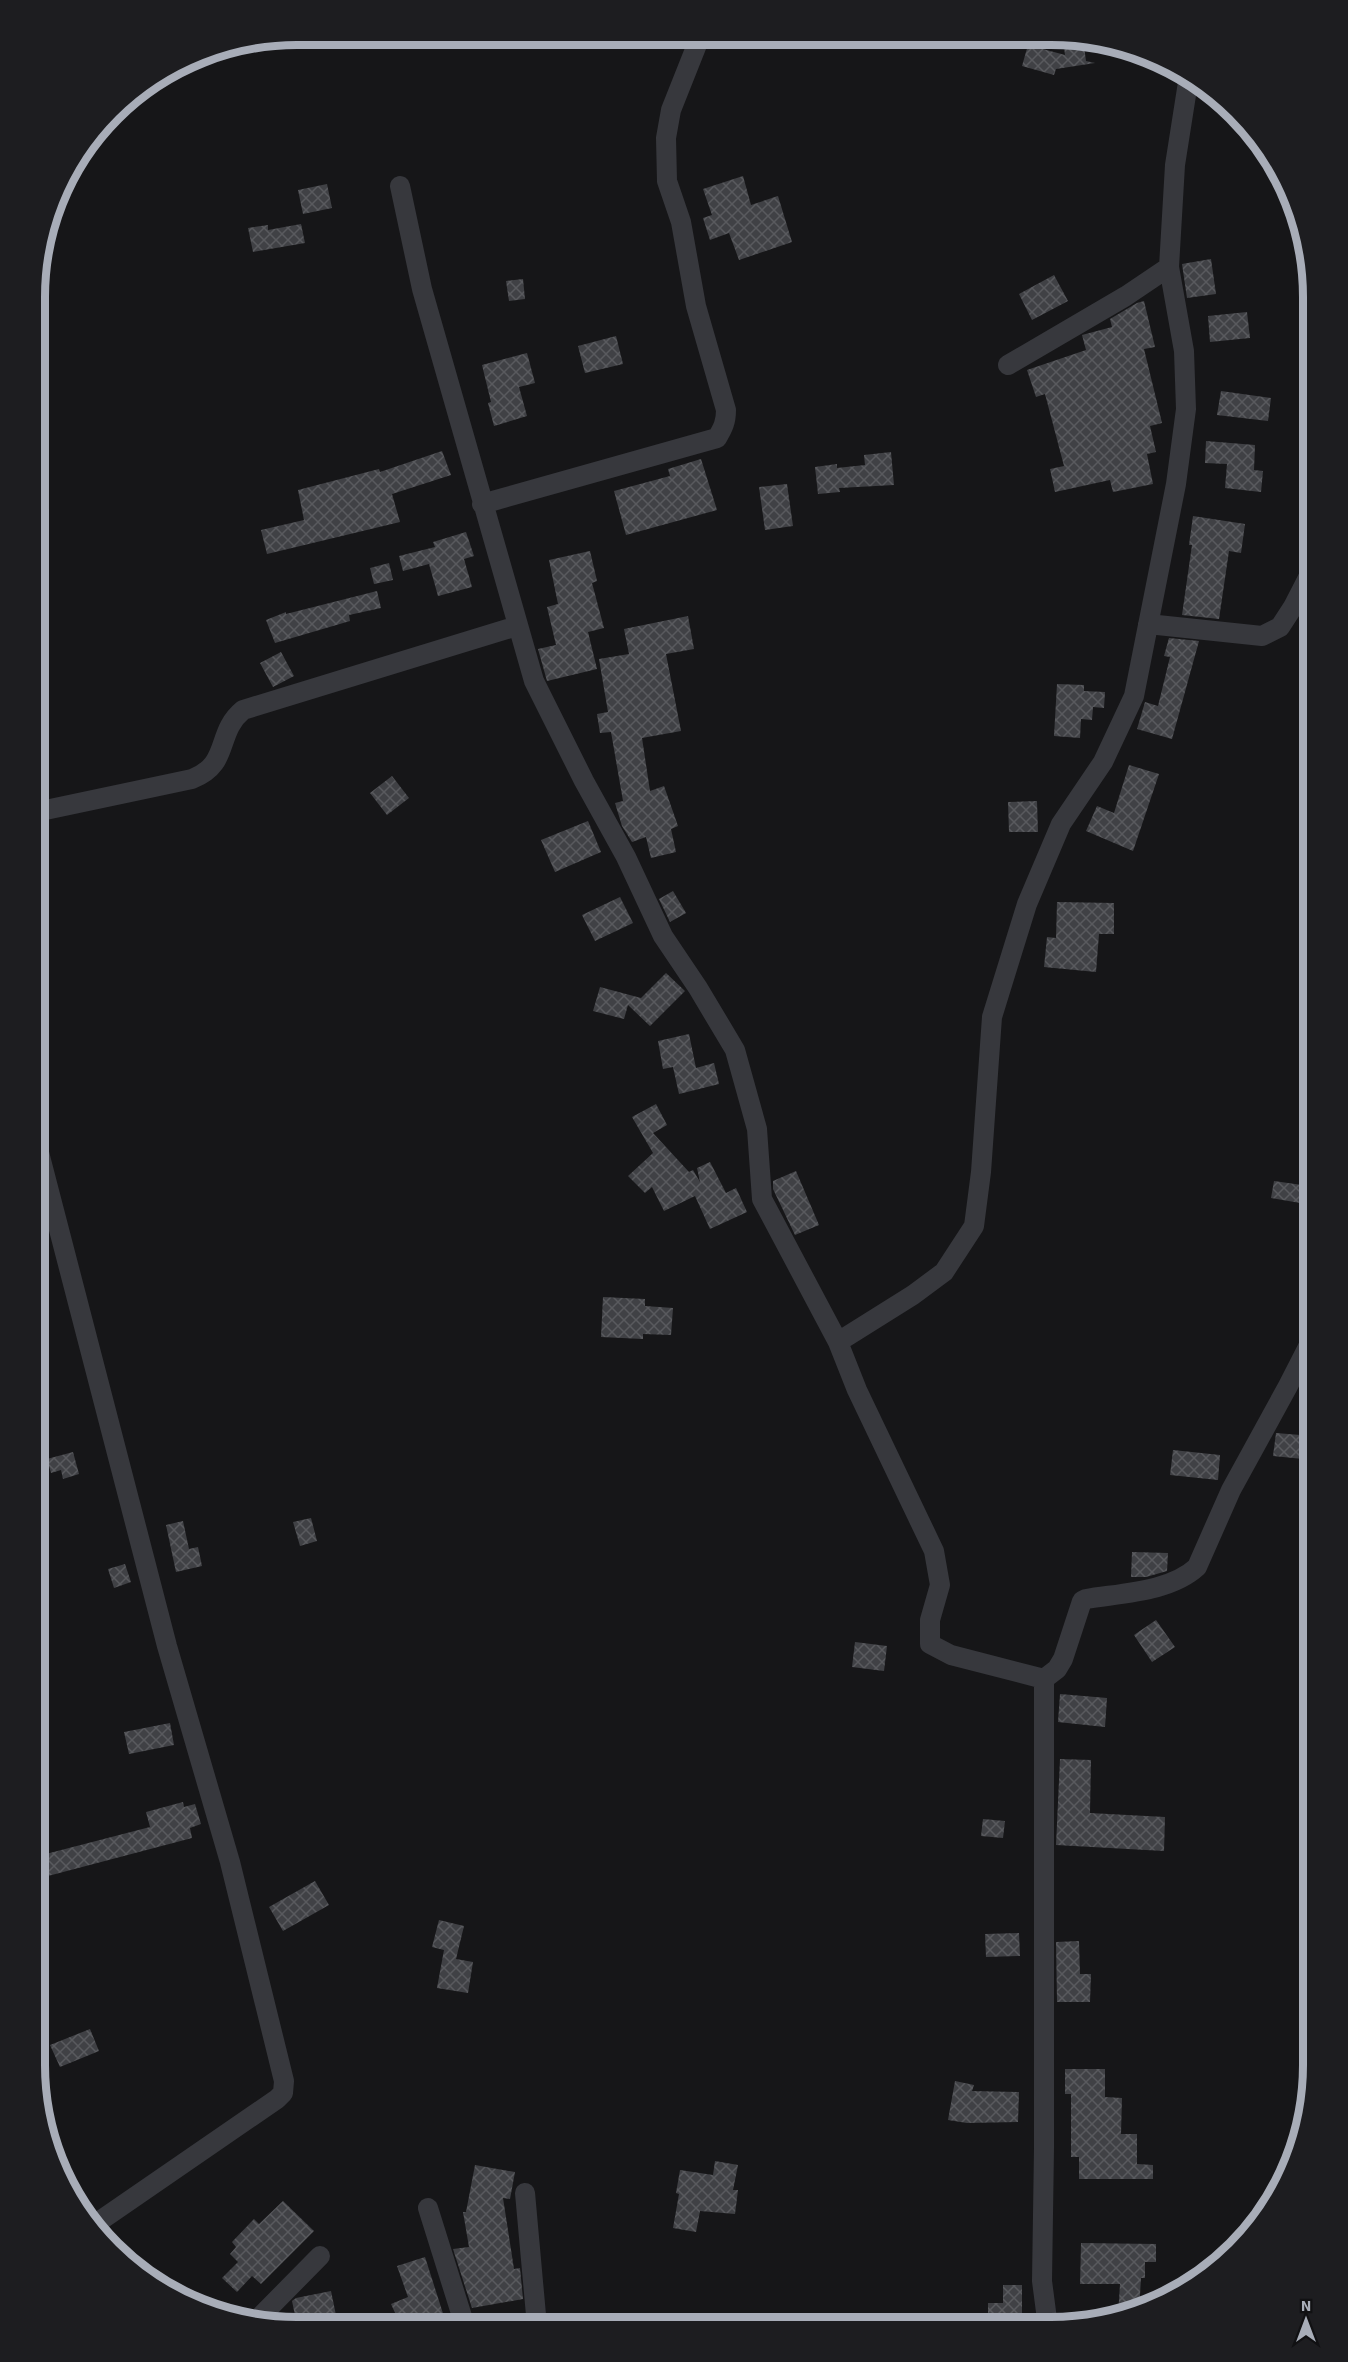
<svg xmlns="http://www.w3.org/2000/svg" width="1348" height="2362" font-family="'Source Sans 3',sans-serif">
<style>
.building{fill:url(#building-cross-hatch)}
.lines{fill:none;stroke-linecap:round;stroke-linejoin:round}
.minor{stroke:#37383d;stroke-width:20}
.rim{fill:none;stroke:#a8adb8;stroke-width:8}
</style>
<defs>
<pattern id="building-cross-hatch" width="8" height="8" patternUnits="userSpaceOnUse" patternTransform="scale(1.5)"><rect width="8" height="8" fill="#404145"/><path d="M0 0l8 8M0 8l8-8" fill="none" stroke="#595a5e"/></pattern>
</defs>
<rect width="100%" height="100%" fill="#161618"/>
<path class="building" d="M1063 39H1083L1086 61 1095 63 1056 69 1054 75 1022 66 1028 45 1065 55Z
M743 176 751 205 778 196 792 242 739 260 729 233 710 240 703 218 712 215 703 189Z
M327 184 332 208 303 214 298 190Z
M301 224 305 243 253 252 248 228 268 225V230Z
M1211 259 1216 294 1187 298 1182 264Z
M1054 275 1068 301 1032 320 1019 294Z
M523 279 525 299 509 301 506 281Z
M1144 301 1155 347 1144 349 1162 423 1150 426 1156 452 1147 454 1153 484 1113 492 1110 480 1055 492 1050 469 1064 466 1045 394 1036 397 1027 370 1086 350 1082 335 1112 327 1110 319 1137 303Z
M1247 312 1250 338 1210 342 1208 316Z
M616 336 623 364 585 373 578 346Z
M527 353 535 383 519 387 527 416 494 426 488 403 491 402 482 365Z
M1221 391 1271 398 1268 421 1217 415Z
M1206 441 1255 445 1254 470 1263 471 1261 492 1225 488 1227 464 1205 463Z
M442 451 451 475 392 494 400 522 267 554 261 530 304 520 298 490 379 469 380 472Z
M891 452 894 485 839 488 840 492 818 494 815 467 837 464V468L865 465 864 455Z
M701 459 717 510 626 535 614 491 670 476 668 469Z
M787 484 793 526 765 530 759 487Z
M1193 516 1245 524 1241 553 1229 551 1219 619 1182 615 1192 545H1189Z
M466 532 474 556 464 559 472 587 438 596 429 564 403 571 399 556 435 547 433 542Z
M590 551 597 581 592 583 604 628 588 632 597 669 547 681 538 649 556 645 547 607 558 604 549 560Z
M389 563 393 580 374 584 370 568Z
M377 591 381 608 349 615 350 621 275 643 266 620 286 612V614Z
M688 616 694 649 666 654 681 731 642 738 650 791 664 786 678 826 671 829 676 852 651 858 646 837 632 842 622 826 615 803 623 801 611 732 600 733 597 714 608 712 599 659 629 654 624 629Z
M1169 638 1199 641 1172 739 1137 729 1145 702 1158 706 1170 657 1164 656Z
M281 652 294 676 273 687 260 663Z
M1057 684 1084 685V691L1105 692 1104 708 1093 707 1092 720 1081 719 1080 738 1054 736Z
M1129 765 1159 774 1133 851 1086 831 1097 806 1114 813Z
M392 776 409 798 387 815 370 793Z
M1037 801 1038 832H1009L1008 802Z
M588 821 601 852 555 872 541 840Z
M673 891 686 913 670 922 659 899Z
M620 897 633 923 595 941 582 915Z
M1057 902 1114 903V934H1099L1096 972 1044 967 1047 937 1056 938Z
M666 973 685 991 650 1026 628 1005 624 1019 593 1011 600 987 641 998Z
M689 1034 696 1068 714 1063 719 1084 679 1094 673 1067 663 1069 658 1041Z
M656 1104 667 1125 653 1133 689 1172 693 1170 700 1182 697 1168 710 1162 726 1193 736 1188 747 1212 710 1229 695 1196 664 1211 652 1187 645 1193 628 1176 653 1153 632 1117Z
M796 1171 819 1225 795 1235 773 1189V1181Z
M1274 1181 1309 1186 1306 1204 1271 1198Z
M603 1297 645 1299V1306L673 1308 671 1335 643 1334V1339L601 1337Z
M1276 1433 1313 1436V1460L1273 1456Z
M1173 1450 1220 1455 1218 1480 1170 1475Z
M73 1452 79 1474 63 1479 61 1470 51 1473 47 1459Z
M311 1518 317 1541 300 1546 293 1522Z
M183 1521 189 1549 198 1547 202 1566 176 1572 166 1525Z
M1132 1552 1168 1553 1167 1571 1146 1577H1131Z
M125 1564 131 1582 114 1588 108 1569Z
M1156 1620 1175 1647 1152 1662 1134 1635Z
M855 1642 887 1646 884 1671 852 1667Z
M1060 1694 1107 1698 1105 1727 1058 1722Z
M170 1723 174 1745 129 1754 124 1732Z
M1060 1759 1091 1760 1090 1813 1165 1817 1164 1851 1056 1845Z
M183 1802 184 1807 195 1804 201 1824 190 1828 192 1838 48 1876 42 1855 150 1827 146 1812Z
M983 1819 1005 1821 1003 1838 981 1836Z
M315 1881 329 1905 283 1931 269 1907Z
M439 1920 464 1926 456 1959 473 1962 468 1993 437 1988 444 1950 432 1947Z
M1019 1933 1020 1956 986 1957 985 1934Z
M1079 1941 1080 1974H1091L1090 2002H1057L1056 1942Z
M90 2029 99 2051 60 2067 50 2045Z
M1065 2069H1105V2097L1122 2098 1121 2134H1137V2164L1153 2165V2179H1079V2157H1071V2094H1065Z
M955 2081 974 2085 972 2091 1019 2092 1018 2122 967 2123 948 2120Z
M715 2161 738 2165 733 2190H738L735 2214 700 2211 696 2232 673 2228 679 2194 676 2193 680 2170 713 2175Z
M475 2165 515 2172 510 2199 503 2198 514 2269 520 2268 523 2299 472 2308 453 2249 469 2247 463 2212H466Z
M283 2201 314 2231 261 2284 252 2276 237 2292 222 2278 238 2262 230 2254 236 2247 232 2242 254 2219 259 2224Z
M1081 2243 1156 2244V2262H1145V2278H1141L1139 2312 1118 2316 1120 2284H1080Z
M425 2257 447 2326H401L391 2304 408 2297 397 2266Z
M1003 2285H1022V2314H1010V2327H988V2303H1003Z
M331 2291 338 2325H297L292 2301 296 2298Z"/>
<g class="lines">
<path class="minor" d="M400 186 422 289 534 681 584 781 626 857 663 936 698 988 735 1050 757 1129 762 1199 838 1342
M1008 365 1126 296 1169 267
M482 504 717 438C723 428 726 422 726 410L696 306 681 222 667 181 666 138 671 110 700 37
M1148 624 1262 636 1280 627 1293 607 1313 568
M36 812 192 779C231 764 215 733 243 710L517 626
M36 1141 167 1646 230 1862 284 2081 283 2093 277 2099 91 2227
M1044 1679 951 1655 930 1644V1620L940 1585 934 1551 857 1390 838 1342 913 1295 944 1272 974 1226 981 1172 992 1017 1027 904 1061 824 1103 762 1134 696 1176 484 1186 409 1184 351 1169 267 1175 165 1189 76
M1044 1679V2148L1042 2281 1048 2327
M1044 1679 1057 1669 1063 1659 1082 1601 1086 1599C1121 1593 1170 1592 1197 1567L1231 1490 1288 1386 1311 1341 1313 1331
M525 2193 537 2326
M428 2208 465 2326
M254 2323 320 2256"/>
</g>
<path d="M0 0H1348V2362H0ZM297 45H1051A252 252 0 0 1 1303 297V2065A252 252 0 0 1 1051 2317H297A252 252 0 0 1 45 2065V297A252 252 0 0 1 297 45Z" fill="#1d1d20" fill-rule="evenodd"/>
<path class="rim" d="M297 45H1051A252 252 0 0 1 1303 297V2065A252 252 0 0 1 1051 2317H297A252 252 0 0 1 45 2065V297A252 252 0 0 1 297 45Z"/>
<g transform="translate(1306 2320)" stroke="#111113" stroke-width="4.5" paint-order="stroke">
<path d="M0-4.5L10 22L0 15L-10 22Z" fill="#a8adb8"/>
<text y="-9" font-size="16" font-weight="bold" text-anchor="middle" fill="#a8adb8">N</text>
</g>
</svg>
